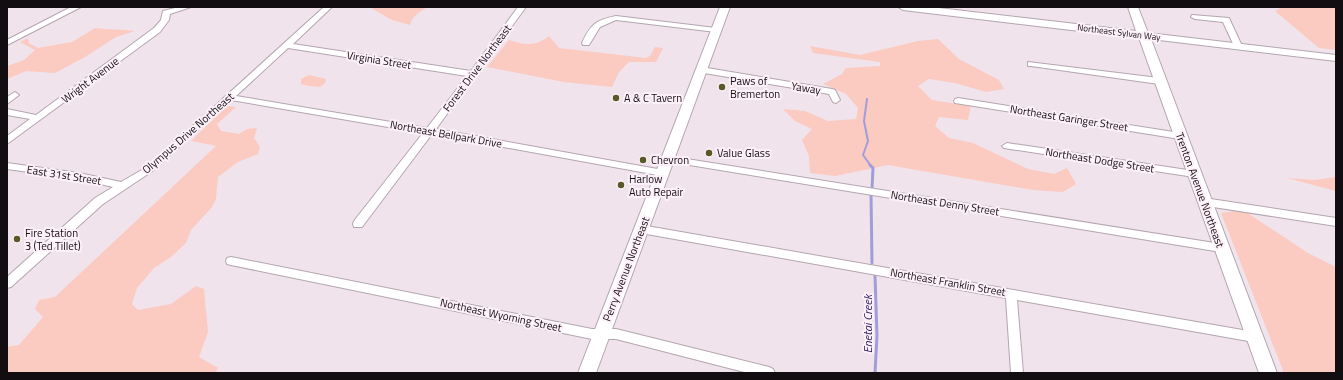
<svg xmlns="http://www.w3.org/2000/svg" width="1343" height="380" font-family="'Titillium Web',sans-serif">
<style>
.green{fill:#fbcac0}
.lines{fill:none;stroke-linecap:round;stroke-linejoin:round}
.stream-far1{stroke:#a09eda;stroke-width:2}
.stream{stroke:#a09eda;stroke-width:3}
.street-casing{stroke:#b3a6ae;stroke-width:2}
.secondary-casing{stroke:#b3a6ae;stroke-width:2}
.street{fill:#fff;fill-rule:evenodd}
.secondary{fill:#fff;fill-rule:evenodd}
.poi-dot{fill:#585927;stroke:#fef0f9;stroke-width:1.5}
.labels{text-anchor:middle;dominant-baseline:central;stroke-width:4;stroke-linejoin:round;paint-order:stroke}
.far-street-label{font-size:9px;fill:#120d10;stroke:#fef0f9}
.street-label{font-size:11px;fill:#120d10;stroke:#fef0f9}
.poi-label{font-size:11px;fill:#120d10;stroke:#fef0f9;text-anchor:start}
.water-label{font-size:12px;font-style:italic;fill:#2d2066;stroke:#fef0f9}
</style>
<rect width="100%" height="100%" fill="#f1e3ec"/>
<path class="green" d="M375 7H428C420 11 412 16 410 25L392 20 371 8Z
M1283 7H1336V50L1319 48 1275 11Z
M95 28C109 30 121 29 135 31L116 37 85 57 55 73 26 71 7 79V66L24 60 35 50 20 42 28 38 29 43 38 48 72 42Z
M549 36 559 48 646 58 650 56 655 47 663 48 656 62H629L619 72 612 87 564 82 487 67 509 40C525 45 535 47 549 36Z
M938 39 959 59 999 80 1004 89 986 92 955 83 929 79 918 86 932 100 971 106 968 120 939 117 935 126 949 138 973 143 1028 169 1054 174 1067 168 1076 184 1063 192 1033 190 888 165 835 176 810 173 809 156 802 140 812 129 795 121 783 109 805 111 828 121 856 119 858 108 846 94 823 84 842 74 846 68 880 66V62L813 53 810 46 860 55 918 41Z
M309 75 326 79 325 83 320 87 309 86 301 84V79Z
M227 106 236 107 217 124 221 131 239 134 247 129 257 128 254 138 260 147 258 154 238 162 218 177 216 199 212 207 191 230 186 243 171 257 154 268 137 288 132 304 138 310 171 304 196 286 204 289 208 332 199 357 218 368 215 373H7V347L19 345 43 317 35 309 39 300 55 297 216 146 191 141Z
M1336 177V191L1287 178 1314 180Z
M1243 210 1308 253 1336 267V373H1284L1221 213Z"/>
<g class="lines">
<path class="stream-far1" d="M867 99 864 121 868 141 863 155 871 166"/>
<path class="stream" d="M870 165 873 168 872 189
M871 193 872 263
M875 275 877 336 875 373"/>
<g class="street-casing">
<path id="street" d="M71 7H81L7 45V40Z
M179 7H191L170 14 169 20 160 32 7 144V136L30 119 7 115V109L36 115 154 28 161 20 163 11Z
M324 7H332L293 44 471 71 518 7H526L436 129 663 170 668 173 663 176 432 134 362 227H354L353 224 354 221 423 133 231 100 151 172 103 204 11 287 7 288V277L95 198 113 187 79 179 7 169V163L79 173 121 182 145 168 164 152ZM288 48 467 76 427 128 236 96Z
M1192 15 1229 18 1242 46 1241 48H1235L1223 22 1195 19 1191 17Z
M616 16 716 28 720 30 716 32 616 20 600 27 589 45H583L582 43C591 24 596 20 616 16Z
M1028 62 1159 78 1163 81 1159 84 1031 66H1028Z
M701 67 832 89 835 90 840 100 836 103 833 102 829 94 698 72V68Z
M15 92 19 95 7 104V97Z
M958 98 1180 133 1185 136 1180 139 955 103 954 101 955 99Z
M1007 143 1194 171 1199 174 1194 177 1004 148 1002 146Z
M668 156 1221 244 1225 245 1226 248 1225 251 1221 252 665 161 663 159Z
M1204 198 1336 218V226L1200 205 1199 202 1200 199Z
M641 225 1254 332 1258 333 1260 337 1258 341 1254 342 1017 300 1023 373H1011L1006 298 641 233 637 232 636 229 637 226Z
M231 257 592 329H616L769 367 773 369 775 373H748L616 339H592L231 265 227 264 226 261 227 258Z"/>
</g>
<g class="secondary-casing">
<path id="secondary" d="M720 7H730L596 373H578Z
M898 7H930L1136 31 1128 7H1138L1148 33 1336 55V61L1151 39 1277 373H1259L1139 38 903 10Z"/>
</g>
<use href="#street" class="street"/>
<use href="#secondary" class="secondary"/>
</g>
<g class="poi-dot">
<circle cx="722" cy="87" r="4"/>
<circle cx="616" cy="98" r="4"/>
<circle cx="709" cy="153" r="4"/>
<circle cx="643" cy="160" r="4"/>
<circle cx="621" cy="185" r="4"/>
<circle cx="17" cy="239" r="4"/>
</g>
<g class="labels">
<g class="far-street-label">
<text transform="translate(1119 32) rotate(7)">Northeast Sylvan Way</text>
</g>
<g class="street-label">
<text transform="translate(379 60) rotate(9)">Virginia Street</text>
<text transform="translate(477 68) rotate(-53)">Forest Drive Northeast</text>
<text transform="translate(90 80) rotate(-37)">Wright Avenue</text>
<text transform="translate(806 88) rotate(9)">Yaway</text>
<text transform="translate(1069 118) rotate(9)">Northeast Garinger Street</text>
<text transform="translate(188 133) rotate(-41)">Olympus Drive Northeast</text>
<text transform="translate(446 134) rotate(10)">Northeast Bellpark Drive</text>
<text transform="translate(1100 160) rotate(9)">Northeast Dodge Street</text>
<text transform="translate(64 175) rotate(9)">East 31st Street</text>
<text transform="translate(1200 190) rotate(70)">Trenton Avenue Northeast</text>
<text transform="translate(945 203) rotate(9)">Northeast Denny Street</text>
<text transform="translate(626 269) rotate(-69)">Perry Avenue Northeast</text>
<text transform="translate(948 282) rotate(10)">Northeast Franklin Street</text>
<text transform="translate(501 315) rotate(12)">Northeast Wyoming Street</text>
</g>
<g class="poi-label">
<text x="730" y="81">Paws of<tspan x="730" dy="13">Bremerton</tspan></text>
<text x="624" y="98">A &amp; C Tavern</text>
<text x="717" y="153">Value Glass</text>
<text x="651" y="160">Chevron</text>
<text x="629" y="179">Harlow<tspan x="629" dy="13">Auto Repair</tspan></text>
<text x="25" y="233">Fire Station<tspan x="25" dy="13">3 (Ted Tillet)</tspan></text>
</g>
<g class="water-label">
<text transform="translate(867 324) rotate(-90)">Enetai Creek</text>
</g>
</g>
<rect width="1343" height="380" fill="none" stroke="#120d10" stroke-width="16"/>
</svg>
